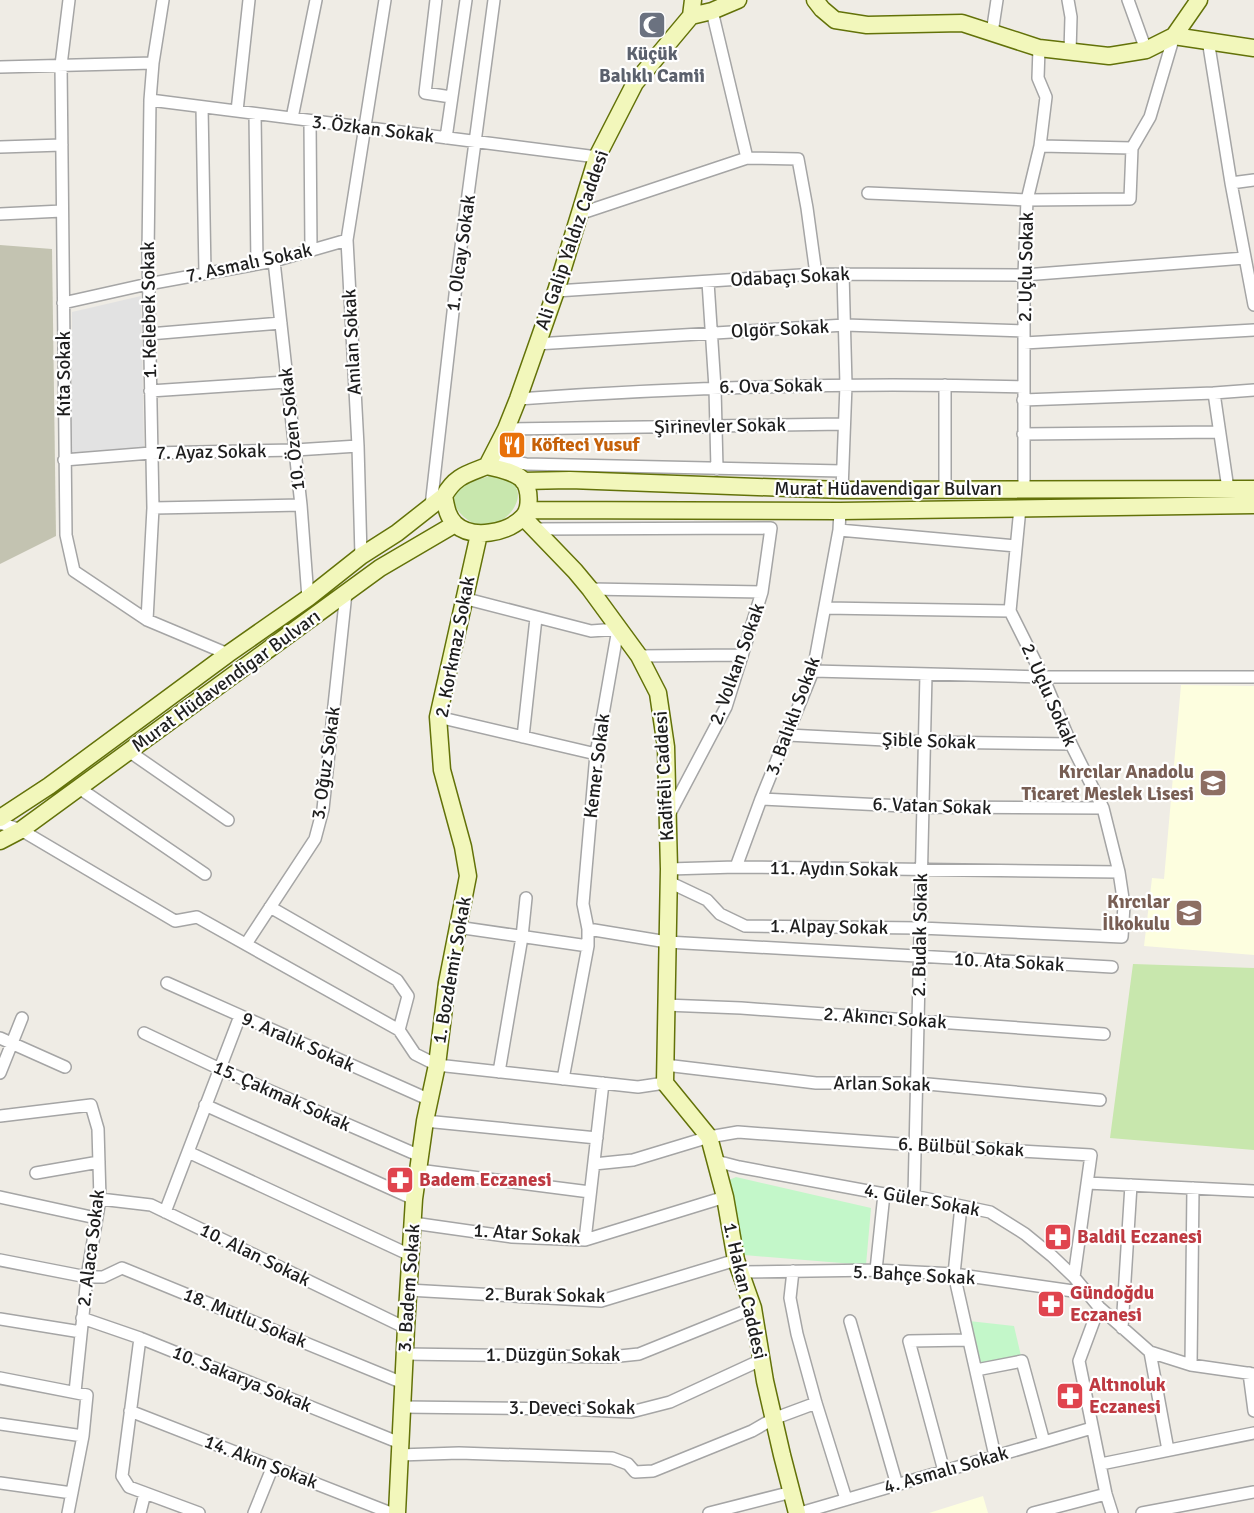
<svg xmlns="http://www.w3.org/2000/svg" width="1254" height="1513" font-family="Signika,sans-serif">
<style>
.education{fill:#fdfedf}
.construction{fill:#c3c3b1}
.grass{fill:#c8e7ad}
.park{fill:#c3f7c9}
.parking{fill:#e2e2e2}
.lines{fill:none;stroke-linecap:round;stroke-linejoin:round}
.street-casing{stroke:#a5a5a5;stroke-width:14}
.secondary-casing{stroke:#637209;stroke-width:19}
.street{stroke:#fff;stroke-width:11}
.secondary{stroke:#f2f7bb;stroke-width:16}
.labels{text-anchor:middle;dominant-baseline:central;stroke-width:4.5;stroke-linejoin:round;paint-order:stroke}
.worship-label{font-size:19px;font-weight:bold;fill:#5b616d;stroke:#fff}
.street-label{font-size:19px;fill:#1e1e1e;stroke:#fff}
.food-label{font-size:19px;font-weight:bold;fill:#c56008;stroke:#fff;text-anchor:start}
.education-label{font-size:19px;font-weight:bold;fill:#785e54;stroke:#fff;text-anchor:end}
.health-label{font-size:19px;font-weight:bold;fill:#be3a42;stroke:#fff;text-anchor:start}
</style>
<rect width="100%" height="100%" fill="#efece5"/>
<path class="education" d="M1181 685 1254 686V955L1144 946 1152 878 1164 879Z
M983 1496 988 1513H929Z"/>
<path class="construction" d="M0 245 52 249 56 536 0 564Z"/>
<path class="grass" d="M489 476C496 477 505 477 511 481 533 499 498 536 473 523 457 515 443 495 467 484 474 480 482 479 489 476Z
M1133 964 1254 968V1150L1110 1138Z"/>
<path class="park" d="M736 1177 871 1208 866 1265 744 1255 729 1180Z
M969 1321 1014 1326 1021 1356 980 1364Z"/>
<path class="parking" d="M141 296 144 448 71 455 72 312Z"/>
<g class="lines">
<g class="street-casing">
<path id="street" d="M69 0 61 65 66 535 74 571 147 620 228 654
M436 0 425 93 451 97
M1068 0 1071 17 1070 52
M1128 0 1146 50
M712 11 747 158 798 159 807 208 816 274
M992 33 997 0
M1208 40 1231 183 1254 305
M0 67 153 63
M150 100 597 157
M202 107 205 273
M237 111 249 0
M255 114 257 264
M292 118 316 0
M310 121 311 250
M446 138 466 0
M1040 146 1132 148
M0 147 62 145
M1231 183 1254 180
M868 193 1027 200 1130 199 1132 148 1150 117 1174 36
M0 214 62 211
M579 214 747 158
M274 261 301 505 308 598
M708 282 715 388 717 469
M556 291 816 274 1024 275 1245 258
M63 303 148 284 274 261 347 240
M149 334 281 323
M1024 343 1254 330
M536 344 845 325 1024 331
M150 391 286 382
M1214 393 1228 489
M518 399C687 387 855 382 1023 387
M1023 400 1214 393 1254 390
M506 429 844 424
M1023 434 1219 432
M491 458 526 464 842 471
M64 460 151 453 295 450 358 446
M842 490 846 385 843 273
M945 490V385
M1024 490V275L1027 200 1040 146 1046 97 1038 78 1039 48
M431 506 457 277 494 0
M153 508 301 505
M535 529 771 528 762 592 726 707 669 815
M839 530 1016 546
M361 556 358 446 347 240 385 0
M590 589 762 592
M463 598 591 631 618 629 596 754 583 904 588 929V946
M825 608 1010 611
M147 620 153 508 148 253 150 100 153 63 163 0
M639 656 741 655
M813 671 1043 677H1254
M438 717 596 754
M788 735 924 742 1071 744
M523 737 536 618
M130 752 228 820
M79 788 205 874
M761 799 923 807 1103 808
M0 823 21 830 175 921 197 917 399 1030 415 1054 437 1065 638 1087 665 1083
M736 867 761 799 813 671 839 530 840 511
M669 869 736 867 1119 872
M669 882 707 900 720 914 745 926 920 928 1122 937 1124 905 1119 872 1103 808 1071 744 1043 677 1010 611 1020 508
M270 907 397 980 408 996 399 1030
M457 927 588 946 563 1079
M588 929 667 942 1112 967
M246 944 315 839 323 809 346 593
M167 983 430 1100
M665 1005 741 1008 1104 1034
M144 1033 220 1069 420 1156
M0 1038 65 1067
M665 1065 816 1083H917L1100 1100
M499 1072 522 937 526 898
M0 1073 22 1018
M205 1105 414 1199
M0 1116 91 1105 98 1129 100 1199 87 1277 75 1392
M425 1121 597 1138
M188 1152 410 1255
M716 1161 739 1167 884 1194 914 1196 990 1212 1025 1234 1052 1256 1074 1277 1099 1307 1150 1352 1191 1365 1254 1374
M594 1164 633 1160 709 1137 738 1132 915 1145 1091 1155 1074 1277
M418 1170 590 1192
M36 1173 99 1162
M1087 1183 1254 1191
M914 1196 926 674
M0 1197 96 1218
M100 1199 151 1205 406 1328
M961 1206 954 1274 995 1456
M165 1212 240 1016
M413 1223 512 1237 585 1240 725 1197
M585 1240 603 1083
M0 1260 87 1277H103L122 1268 403 1383
M876 1270 884 1194
M793 1271 790 1298 797 1334 816 1403 846 1499
M741 1272 876 1270 954 1274 1087 1293
M408 1290 601 1301 736 1260
M1099 1307 1079 1361 1106 1494 1112 1513
M82 1318 140 1338 400 1443
M0 1319 81 1332
M850 1321 897 1485
M1122 1328 1131 1185
M140 1338 122 1476 129 1487 199 1513
M1150 1352 1168 1450
M404 1354 610 1357 639 1354 753 1308
M1191 1365 1193 1188
M976 1370 1022 1361 1044 1442
M1249 1373 1254 1411
M0 1378 87 1395 83 1436 68 1513
M402 1407 565 1409 631 1412 670 1402 761 1360
M130 1411 391 1513
M0 1424 83 1436
M399 1455 459 1453 612 1458 628 1464 635 1472 653 1471 752 1431 773 1419 816 1403
M1101 1464 1254 1433
M944 1471 909 1341 969 1340
M0 1483 72 1493
M140 1513 145 1493
M254 1513 273 1466
M709 1513 792 1492
M800 1513 1092 1428
M1033 1513 1106 1494
M1142 1513 1254 1492"/>
</g>
<g class="secondary-casing">
<path id="secondary" d="M815 0 822 9 835 20 867 25 962 23 1039 48 1109 56 1146 50 1174 36 1254 48
M691 16 712 11 738 0
M1174 36 1199 0
M487 466 506 429 518 399 556 291 597 157 635 83 691 16 693 0
M487 466C498 469 514 471 523 480 530 489 531 509 523 517 508 533 472 540 455 524 447 516 446 506 444 496 455 476 467 474 487 466Z
M523 481 570 480 842 490 1254 489
M527 510 840 511 1254 505
M523 517 575 571 590 589 639 656 658 693 666 747 669 869 665 1083 709 1137 725 1197 736 1260 753 1308 765 1381 782 1455 797 1513
M0 818 49 786 228 654 308 598 361 556 397 533 444 496
M0 841 21 830 380 568 455 524
M397 1513 406 1328 414 1199 425 1121 437 1065 447 983 468 876 463 847 442 770 438 717 479 534"/>
</g>
<use href="#street" class="street"/>
<use href="#secondary" class="secondary"/>
</g>
<defs>
<g id="mosque-square" transform="scale(1.4375)"><rect x="-9" y="-9" width="18" height="18" rx="4" fill="#6b7280" stroke="#fff"/><path d="M3.5-4.9A6 6 0 1 0 3.5 4.9A5 5 0 1 1 3.5-4.9Z" fill="#fff"/></g>
<g id="restaurant-square" transform="scale(1.4375)"><rect x="-9" y="-9" width="18" height="18" rx="4" fill="#e8710a" stroke="#fff"/><path d="M-5-6h1v4h1v-4h1v4h1v-4h1v5L-1.5 .5V6h-2V.5L-5-1ZM5-6V6H3V1.5H1.5Q1.5-4 5-6Z" fill="#fff"/></g>
<g id="school-square" transform="scale(1.4375)"><rect x="-9" y="-9" width="18" height="18" rx="4" fill="#8d6e63" stroke="#fff"/><path d="M0-5L7-2L0 1L-7-2ZM-4 1L0 2.5L4 1V4Q0 6-4 4Z" fill="#fff"/></g>
<g id="pharmacy-square" transform="scale(1.4375)"><rect x="-9" y="-9" width="18" height="18" rx="4" fill="#e0444e" stroke="#fff"/><path d="M-2-6h4v4h4v4h-4v4h-4v-4h-4v-4h4Z" fill="#fff"/></g>
</defs>
<g fill-rule="evenodd">
<use href="#mosque-square" x="652" y="25"/>
<use href="#restaurant-square" x="512" y="445"/>
<use href="#school-square" x="1213" y="783"/>
<use href="#school-square" x="1189" y="913"/>
<use href="#pharmacy-square" x="400" y="1180"/>
<use href="#pharmacy-square" x="1058" y="1237"/>
<use href="#pharmacy-square" x="1051" y="1304"/>
<use href="#pharmacy-square" x="1070" y="1396"/>
</g>
<g class="labels">
<g class="worship-label">
<text x="652" y="54">Küçük<tspan x="652" dy="22">Balıklı Camii</tspan></text>
</g>
<g class="street-label">
<text transform="translate(373 129) rotate(7)">3. Özkan Sokak</text>
<text transform="translate(572 240) rotate(-71)">Ali Galip Yaldız Caddesi</text>
<text transform="translate(461 253) rotate(-82)">1. Olcay Sokak</text>
<text transform="translate(249 263) rotate(-12)">7. Asmalı Sokak</text>
<text transform="translate(1026 267) rotate(-89)">2. Uçlu Sokak</text>
<text transform="translate(790 277) rotate(-3)">Odabaçı Sokak</text>
<text transform="translate(149 310) rotate(-91)">1. Kelebek Sokak</text>
<text transform="translate(780 329) rotate(-3)">Olgör Sokak</text>
<text transform="translate(352 342) rotate(-93)">Anılan Sokak</text>
<text transform="translate(64 374) rotate(-90)">Kıta Sokak</text>
<text transform="translate(771 386) rotate(-1)">6. Ova Sokak</text>
<text transform="translate(720 426) rotate(-1)">Şirinevler Sokak</text>
<text transform="translate(292 429) rotate(-96)">10. Özen Sokak</text>
<text transform="translate(211 452) rotate(-1)">7. Ayaz Sokak</text>
<text x="888" y="489">Murat Hüdavendigar Bulvarı</text>
<text transform="translate(455 647) rotate(-79)">2. Korkmaz Sokak</text>
<text transform="translate(737 664) rotate(-70)">2. Volkan Sokak</text>
<text transform="translate(226 681) rotate(-36)">Murat Hüdavendigar Bulvarı</text>
<text transform="translate(1049 695) rotate(66)">2. Uçlu Sokak</text>
<text transform="translate(793 716) rotate(-70)">3. Balıklı Sokak</text>
<text transform="translate(929 741) rotate(2)">Şible Sokak</text>
<text transform="translate(326 763) rotate(-82)">3. Oğuz Sokak</text>
<text transform="translate(597 766) rotate(-83)">Kemer Sokak</text>
<text transform="translate(664 776) rotate(-93)">Kadifeli Caddesi</text>
<text transform="translate(932 806) rotate(2)">6. Vatan Sokak</text>
<text transform="translate(834 869) rotate(1)">11. Aydın Sokak</text>
<text transform="translate(829 927) rotate(1)">1. Alpay Sokak</text>
<text transform="translate(920 935) rotate(-89)">2. Budak Sokak</text>
<text transform="translate(1009 962) rotate(3)">10. Ata Sokak</text>
<text transform="translate(452 970) rotate(-80)">1. Bozdemir Sokak</text>
<text transform="translate(885 1018) rotate(4)">2. Akıncı Sokak</text>
<text transform="translate(298 1042) rotate(24)">9. Aralık Sokak</text>
<text transform="translate(882 1084) rotate(1)">Arlan Sokak</text>
<text transform="translate(282 1096) rotate(24)">15. Çakmak Sokak</text>
<text transform="translate(961 1147) rotate(3)">6. Bülbül Sokak</text>
<text transform="translate(922 1200) rotate(10)">4. Güler Sokak</text>
<text transform="translate(527 1234) rotate(4)">1. Atar Sokak</text>
<text transform="translate(91 1248) rotate(-83)">2. Alaca Sokak</text>
<text transform="translate(255 1255) rotate(26)">10. Alan Sokak</text>
<text transform="translate(914 1275) rotate(3)">5. Bahçe Sokak</text>
<text transform="translate(409 1288) rotate(-86)">3. Badem Sokak</text>
<text transform="translate(745 1291) rotate(77)">1. Hakan Caddesi</text>
<text transform="translate(545 1295) rotate(1)">2. Burak Sokak</text>
<text transform="translate(245 1318) rotate(22)">18. Mutlu Sokak</text>
<text x="553" y="1355">1. Düzgün Sokak</text>
<text transform="translate(242 1379) rotate(22)">10. Sakarya Sokak</text>
<text x="572" y="1408">3. Deveci Sokak</text>
<text transform="translate(261 1462) rotate(21)">14. Akın Sokak</text>
<text transform="translate(946 1470) rotate(-16)">4. Asmalı Sokak</text>
</g>
<g class="food-label">
<text x="531" y="445">Köfteci Yusuf</text>
</g>
<g class="education-label">
<text x="1194" y="772">Kırcılar Anadolu<tspan x="1194" dy="22">Ticaret Meslek Lisesi</tspan></text>
<text x="1170" y="902">Kırcılar<tspan x="1170" dy="22">İlkokulu</tspan></text>
</g>
<g class="health-label">
<text x="419" y="1180">Badem Eczanesi</text>
<text x="1077" y="1237">Baldil Eczanesi</text>
<text x="1070" y="1293">Gündoğdu<tspan x="1070" dy="22">Eczanesi</tspan></text>
<text x="1089" y="1385">Altınoluk<tspan x="1089" dy="22">Eczanesi</tspan></text>
</g>
</g>
</svg>
